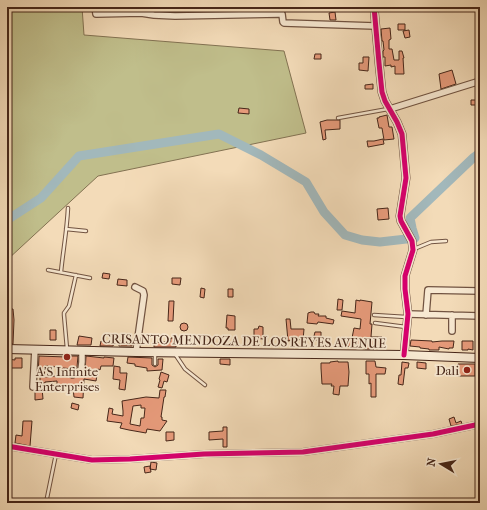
<svg xmlns="http://www.w3.org/2000/svg" width="487" height="510" font-family="'IM FELL French Canon',serif">
<style>
.green{fill:#c0be8b;stroke:#837252}
.lines{fill:none;stroke-linecap:round;stroke-linejoin:round}
.river{stroke:#a2b8bb;stroke-width:9}
.building{fill:#e69a7a;stroke:#462619;fill-rule:evenodd}
.service-casing{stroke:#715341;stroke-width:4.5}
.minor-casing{stroke:#715341;stroke-width:8}
.tertiary-casing{stroke:#715341;stroke-width:9}
.secondary-casing{stroke:#462619;stroke-width:10}
.path{stroke:#462619;stroke-width:1;stroke-dasharray:1 2;stroke-linecap:butt}
.service{stroke:#f7e8d1;stroke-width:2.5}
.minor{stroke:#f7e8d1;stroke-width:5.5}
.tertiary{stroke:#f7e8d1;stroke-width:7}
.secondary{stroke:#f7e8d1;stroke-width:8}
.cycleway-casing{stroke:#f7e8d1;stroke-width:8}
.cycleway{stroke:#d6006c;stroke-width:5}
.poi-dot{fill:#8f2418;stroke:#f7e8d1;stroke-width:1.5}
.labels{text-anchor:middle;dominant-baseline:central;stroke-width:3.5;stroke-linejoin:round;paint-order:stroke}
.street-label{font-size:13px;fill:#462619;stroke:#f7e8d1}
.poi-label{font-size:13px;fill:#462619;stroke:#f7e8d1;text-anchor:end}
</style>
<rect width="100%" height="100%" fill="#f3dbb8"/>
<filter id="stains"><feTurbulence type="fractalNoise" baseFrequency=".005" numOctaves="4"/><feColorMatrix values="0 0 0 0 .2 0 0 0 0 .09 0 0 0 0 .02 0 0 0 .5 -.17"/></filter>
<radialGradient id="worn" r=".72"><stop offset=".6" stop-color="#630" stop-opacity="0"/><stop offset="1" stop-color="#630" stop-opacity=".3"/></radialGradient>
<path class="green" d="M7 7H82L84 35 284 51 306 133 98 176 7 260Z"/>
<g class="lines">
<path class="river" d="M7 220 41 198 79 156 219 134 261 155 306 182 324 212 345 235 362 240 380 242 415 238 412 228 410 218 473 158 480 153"/>
</g>
<path class="building" d="M335 12 336 20H330L329 13Z
M398 24H405V30H398Z
M390 28 391 39 389 40V49H392L394 60H399V51H402L404 58H403L404 74H395V66L391 67V65L385 66V57H383V51L384 50 383 41H382L381 29Z
M409 30 410 37 405 38 403 31Z
M315 54H321V59H314Z
M363 57H369L368 71 359 70V63H363Z
M452 70 456 84 441 89 439 74Z
M373 84V89H365V85Z
M471 100H480V105H471Z
M239 108 249 109V114L238 113Z
M387 115 389 127H392L394 139 384 140 382 128H379L377 118H379V117Z
M327 120H340V129L325 130 326 139 323 140 320 122Z
M383 139 384 144 368 147 367 141H374Z
M388 208 389 219 378 220 377 209Z
M103 273 110 274 109 279 102 278Z
M172 278H181L180 285 172 284Z
M118 279 127 280V286L117 285Z
M201 288 205 289 204 298 200 297Z
M228 289H233V297H228Z
M338 299 343 300 342 310H337Z
M356 300 360 301V300L372 302 370 324H372L371 337H382V347L374 346V349H365V347L338 346V338H352L354 328 360 329 361 319 341 316 342 311 355 313Z
M169 301H174L173 321H168Z
M10 309H13L14 320 13 344H8L10 319 8 320 7 313 10 312Z
M311 312H314L315 314H319L318 316H326V318L334 320 333 324 318 322 317 324 307 323 308 313Z
M227 315 235 316V330H228V328H226Z
M286 319H290L291 329H304L303 340 293 339V340L288 341Z
M180 327a4 4 0 1 1 8 0a4 4 0 1 1-8 0Z
M259 326 263 327V339L254 338V329H258Z
M50 330H56V340H50Z
M315 332H321V340H313Z
M79 336 92 338 91 345H77Z
M171 338H176V347H154V342L163 343V342H170Z
M411 340 432 341V342L442 341H454L453 348H449V349L439 347V350H429V349L420 348V347L410 346Z
M101 341 114 343 113 346H100Z
M120 341 132 342V346H119Z
M462 341H473V350L468 349V350H462Z
M39 356 66 357V356H78L77 367 73 369 63 368 62 376H68L71 378H74L85 372 86 356 104 358V357L114 358 113 366H101L100 370 98 369 96 381 84 379 83 398 74 397 73 388 65 387V386H57V381L45 382V383H40V375H38ZM45 366 58 367 57 376 44 377Z
M128 357 152 358V365L155 367 158 365V359H163L162 370 147 371V368L135 366V364L127 363Z
M15 358H22V368H7V359L15 360Z
M220 359H230V365L220 364Z
M338 361V362H348L349 372 348 386H340L339 395 333 394 334 386H331L332 384H322L321 368V363H330V362Z
M366 361H375L376 367 386 368 385 374H376V397H371V383L369 384V374H366Z
M402 362 409 363 408 368H405L403 385 398 384 399 375H401Z
M417 362 426 363V369L417 368Z
M458 364H475V376H458Z
M114 366 120 367V373H127L125 390 119 389 120 380 113 379Z
M161 372 169 375 167 382 164 381 162 388 158 387 160 380 159 379Z
M37 388H42L43 399 35 400V391Z
M160 390H166L165 397H164L161 417H162V420L167 421 160 431 147 429 146 433 129 430 120 428 122 423 107 421 109 408 113 409 112 414 123 416V411L122 401 146 397 159 398ZM141 405V408H145L144 418H141L140 426 130 424 133 406Z
M72 403 79 405 78 410 71 408Z
M454 417 456 423 461 421 462 424 451 426 449 419Z
M23 421H32L30 446 15 443 16 435 22 436Z
M223 427H227V447H223V439L209 440V432L223 431Z
M166 432H174V440L166 441Z
M151 462 157 463 156 470 150 469Z
M150 466 151 472 145 473 144 467Z"/>
<g class="lines">
<g class="service-casing">
<path id="service" d="M338 118 388 109
M66 229 86 231
M414 249 431 242 446 241
M48 270 90 278
M61 272C63 251 67 230 68 208
M374 315 406 317
M375 323 406 327
M67 349 64 315V313L69 306 76 275
M175 354 185 369 205 385
M155 364V355
M46 503 47 498 56 454"/>
</g>
<g class="minor-casing">
<path id="minor" d="M95 7 96 14 141 13 154 15 175 16 279 14H282L283 22 284 23 375 26
M390 109 480 81
M480 284 479 316V425L480 444
M135 287 143 291 144 295 136 352
M408 314 480 316
M426 315 428 290 479 291
M452 331V315
M72 374 81 370 82 362V351
M33 387 35 349
M7 446 92 460 130 459 204 454 303 452 433 434 480 424"/>
</g>
<g class="tertiary-casing">
<path id="tertiary" d="M374 7 379 63 382 92 385 101 397 122 402 134 406 178 400 216 401 221 412 241 413 250 405 276V289L408 314 404 355"/>
</g>
<g class="secondary-casing">
<path id="secondary" d="M7 349 136 352 404 355 480 358"/>
</g>
<path class="path" d="M7 424H8L9 426 7 441"/>
<use href="#service" class="service"/>
<use href="#minor" class="minor"/>
<use href="#tertiary" class="tertiary"/>
<use href="#secondary" class="secondary"/>
<g class="cycleway-casing">
<path id="cycleway" d="M374 7 379 63 382 92 385 101 397 122 402 134 406 178 400 216 401 221 412 241 413 250 405 276V289L408 314 404 355
M7 446 92 460 130 459 204 454 303 452 433 434 480 424"/>
</g>
<use href="#cycleway" class="cycleway"/>
</g>
<g class="poi-dot">
<circle cx="67" cy="357" r="4"/>
<circle cx="467" cy="370" r="4"/>
</g>
<g class="labels">
<g class="street-label">
<text transform="translate(244 341) rotate(1)">CRISANTO MENDOZA DE LOS REYES AVENUE</text>
</g>
<g class="poi-label">
<text x="459" y="370">Dali</text>
<text x="67" y="371" text-anchor="middle">A'S Infinite<tspan x="67" dy="15">Enterprises</tspan></text>
</g>
</g>
<rect width="487" height="510" fill="none" stroke="#f3dbb8" stroke-width="24"/>
<rect x="8" y="8" width="471" height="494" fill="none" stroke="#462619" stroke-width="2"/>
<rect x="12" y="12" width="463" height="486" fill="none" stroke="#462619"/>
<g transform="translate(441 464) rotate(280)" stroke="#f7e8d1" stroke-width="3" paint-order="stroke">
<path d="M0-3L7 15L0 10L-7 15Z" fill="#462619"/>
<text y="-6" font-size="11" font-weight="bold" text-anchor="middle" fill="#462619">N</text>
</g>
<rect width="100%" height="100%" filter="url(#stains)"/>
<rect width="100%" height="100%" fill="url(#worn)"/>
</svg>
